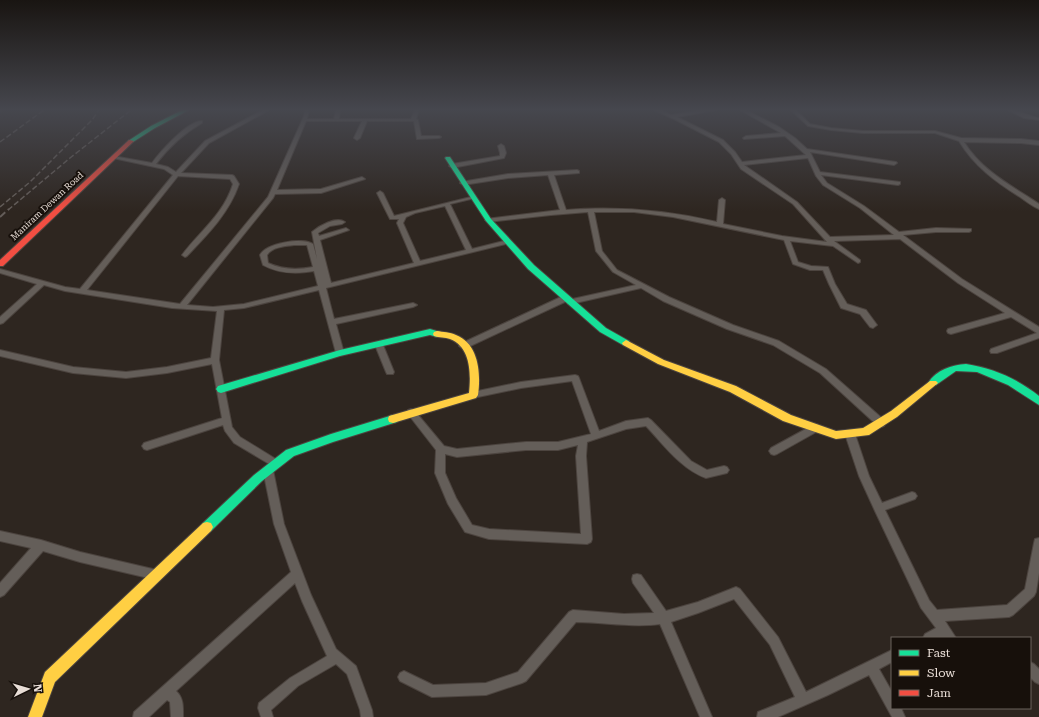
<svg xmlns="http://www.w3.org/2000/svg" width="1039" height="717" font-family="'Roboto Serif',serif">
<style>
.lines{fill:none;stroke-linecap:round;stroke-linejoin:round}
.street-casing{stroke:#4c443f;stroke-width:2}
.fast-casing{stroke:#4c443f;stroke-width:2}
.slow-casing{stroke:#4c443f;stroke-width:2}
.jam-casing{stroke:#4c443f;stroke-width:2}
.street{fill:#645e59;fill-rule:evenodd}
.fast{fill:#16e098;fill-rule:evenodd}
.slow{fill:#ffcf43;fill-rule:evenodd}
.jam{fill:#f24e42;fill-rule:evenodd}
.rail-far1{stroke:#645d59;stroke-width:1.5;stroke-dasharray:5.5 2.5;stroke-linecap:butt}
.rail{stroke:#645d59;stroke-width:2;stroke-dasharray:7 3.5;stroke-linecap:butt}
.shaded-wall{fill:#3b332d}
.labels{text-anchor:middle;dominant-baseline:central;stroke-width:4;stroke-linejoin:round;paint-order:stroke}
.far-street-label{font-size:9px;fill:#e8ddd6;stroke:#17100b}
</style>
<rect width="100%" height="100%" fill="#2e2620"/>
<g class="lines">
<g class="street-casing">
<path id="street" d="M263 110H269L209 143 181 173 232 175 234 176 239 184C229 213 208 234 187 256L185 257 182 255C201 230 223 215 233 184L230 179 178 176 87 290 180 304 268 197 304 116 305 110H309L307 119H334L336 110H340L339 119H411L415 110H419L416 119 418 120 421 136H439L441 137 439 138 417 139 414 121H367L360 138 357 140 354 138 362 121H306L277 190 321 189 362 177 365 179 321 193 275 194 273 198 187 305 213 307 244 304 318 286 314 271C296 274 279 274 263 265L260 255C266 243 303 237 313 244L317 259 312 232C319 226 336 216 345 222L342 224 330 226 318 233 319 236 346 228 349 230 320 240 331 283 414 263 397 223 399 219H390L377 193 380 191 383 193 394 216 475 196V198L450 204 472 249 508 240 511 242 510 243 326 288 334 319 413 303 417 305 413 307 336 324 344 353 340 356 336 353 319 290 244 308 224 310 219 360 232 427 240 437 279 461 281 464 279 467 276 468 234 443 225 431 223 425 147 450 144 449 142 446 144 443 222 418 212 364 167 373 126 378 73 373 0 356V350L73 367 126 372 167 367 211 358 217 311 172 308 65 291 44 285 3 323 0 324V317L37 284 0 273V269L65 287 80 289 173 175 164 169 113 158V156L152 163C160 152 187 121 202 121V123C183 134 169 147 156 164L168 167 176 172 205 141ZM445 206 466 250 420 261 403 223 406 217 415 213ZM294 245H307L313 267C297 270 283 270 268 263L267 255C272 247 285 246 294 245Z
M654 110H661L671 115 701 110H716L677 117 723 140 735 152 742 162 806 155 785 136 744 139 743 138 746 136 781 133 740 110H746L779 127 795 138 807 149 896 162 897 163 894 165 810 152 820 172 900 182V184L898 185 821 175 827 183 864 206 899 232 936 228 971 229V231L969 232H936L903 235 962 279 1039 327V338L997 353H991L990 351 991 349 1037 333 1011 317 951 334 948 333 947 331 948 329 1005 313 958 283 900 239 834 241 860 260V262L858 263 833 246 790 241 798 262 811 266 828 267 835 284 847 304 866 310 877 325 873 328 870 327 860 314 841 308 829 284 823 270H810L793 264 784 240 673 217 634 212H594L602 251 617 270 669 297 733 325 779 341 826 369 884 420 885 423 884 426 881 427 878 426 820 373 773 345 727 329 663 301 641 288 571 304H568L567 302 568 300 636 285 613 272 596 251 588 212 551 215 488 222 485 220 486 219 560 210 548 175 508 178 463 185 460 183 461 182 508 174 577 170 579 171V173L554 175 566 210C618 206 666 210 717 222L719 200 722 198 725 200 723 224 782 236 827 242 793 204 741 169 731 154 719 142 674 119ZM808 158 816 176 823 185 860 208 894 235 830 237 797 202 744 165Z
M791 110H796L810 124 831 128 863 131H935L961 138 1021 139 1039 141V145L1021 143 964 142C982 171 1012 186 1039 204V209C1032 206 1026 201 1020 197 996 182 974 166 959 141L935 133H863L831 130 808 126Z
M1008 110C1019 110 1028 116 1039 118V120L1024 118Z
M501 144 504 146 506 153 504 158 452 168 449 166 452 164 500 156V153L498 146Z
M563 296H569L570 298 569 300 466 348 463 349 459 346 460 344Z
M379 342 383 345 394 372 393 374H387L386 372 375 345Z
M575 375 578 376 579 378 599 431 626 421 648 418 651 420 691 461 707 470 724 466 727 467 729 470 727 473 706 478C681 469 664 445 646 426L626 429 587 442 586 456 592 539 591 542 587 544 489 539 465 532 448 504 435 473 436 450 408 414 407 412 408 410 411 409 414 410 444 446 457 449 526 442H558L591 434 572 381 521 388 473 398 470 397 469 395 470 393 473 392 521 382ZM578 445 576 456 581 534 489 529 472 525 456 498 445 473V454L457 457 526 450H558Z
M815 424 818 425 819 428 818 431 777 454 774 455 771 454 769 451 771 448Z
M850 430 853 431 855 434 869 476 882 503 912 492 915 493 917 496 915 499 885 510 929 600 937 610 1007 605 1025 589 1034 543 1035 539 1039 538V573L1036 592 1034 596 1013 615 1009 617 945 621 956 638H923L925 634 936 628 921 608 875 511 859 476 845 434 847 431Z
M268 466 271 467 273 470 284 524 311 595 336 649 356 666 372 710 373 717H361L360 710 347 674 336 664 298 686 271 710 273 717H261L258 708 259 703 290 678 327 656 302 601 295 583 176 691C184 698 183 708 183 717H171L170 702 167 700 149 717H133L134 712 291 572 274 524 263 470 265 467Z
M0 531 41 540 80 552 157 570 161 571 162 575 161 579 157 580 80 562 43 551 4 595 0 597V583L31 548 0 541Z
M637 574 641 575 666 611 698 602 736 587 740 589 778 637 806 692 892 650V662L879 669 892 692V708H901L905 717H892L869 675 828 695 778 717H757L758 712 795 697 770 645 734 599 698 613 671 622 712 717H700L660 624C632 628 604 622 576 622L526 681 522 683 486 695 432 697 400 681 398 677 400 673 404 671 433 685 486 683 518 672 569 612 573 610 624 614 654 613 633 583 632 579 633 575Z
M1030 662 1034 664 1039 669V684L1035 682 1030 677Z"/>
</g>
<g class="fast-casing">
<path id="fast" d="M182 110H189L155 128 133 142 128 141 151 126Z
M446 157H450L491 219 534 265 606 328 629 341 630 343 629 345H623L600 332 528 269 486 221 445 158Z
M430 329 440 332 441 334 437 337 430 335 340 356 221 393 218 392 216 389 218 386 340 350Z
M966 364C993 368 1018 379 1039 396V405L1008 385 977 372 956 371 936 385H930L928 383C936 370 952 365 966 364Z
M393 415 397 416 398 419 397 422 333 442 294 456 262 481 211 531 207 532 203 531 201 527 203 523 254 475 286 450 331 434Z"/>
</g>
<g class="slow-casing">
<path id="slow" d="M437 331C443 332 450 332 456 335 479 344 481 374 478 395L476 398 393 423 389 422 388 419 389 416 469 393C471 374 471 347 450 339 445 337 439 338 434 336L433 334 434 332Z
M626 340 664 360 736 386 791 415 836 431 863 428 891 411 930 381H936L938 383 897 417 869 435 836 439 783 421 730 392 658 364 623 345 622 343Z
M207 522 211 523 213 527 211 531 55 682 42 717H28L45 672 203 523Z"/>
</g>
<g class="jam-casing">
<path id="jam" d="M129 140 134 141 3 266H0V260Z"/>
</g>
<use href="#street" class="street"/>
<use href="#fast" class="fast"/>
<use href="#slow" class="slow"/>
<use href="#jam" class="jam"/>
<path class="rail-far1" d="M0 142 44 110
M0 207 30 182 92 120 99 110
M8 210 70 158 131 110"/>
<path class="rail" d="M0 217 9 209"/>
</g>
<path class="shaded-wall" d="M0 110H5L0 114Z"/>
<linearGradient id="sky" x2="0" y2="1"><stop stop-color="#191512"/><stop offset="0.52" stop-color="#46474e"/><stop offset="1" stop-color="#46474e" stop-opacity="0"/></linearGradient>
<rect width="1039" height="211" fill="url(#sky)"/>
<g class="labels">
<g class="far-street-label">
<text transform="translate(47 206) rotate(-43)">Maniram Dewan Road</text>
</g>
</g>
<rect x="891" y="637" width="140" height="72" fill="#17100b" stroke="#6b625c"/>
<rect x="899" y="650" width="20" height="6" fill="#16e098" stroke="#6b625c"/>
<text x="927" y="657" font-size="12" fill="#e8ddd6">Fast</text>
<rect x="899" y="670" width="20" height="6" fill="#ffcf43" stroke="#6b625c"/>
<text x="927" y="677" font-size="12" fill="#e8ddd6">Slow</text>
<rect x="899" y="690" width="20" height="6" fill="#f24e42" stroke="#6b625c"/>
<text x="927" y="697" font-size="12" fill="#e8ddd6">Jam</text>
<g transform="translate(28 689) rotate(85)" stroke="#17100b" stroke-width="3" paint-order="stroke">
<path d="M0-3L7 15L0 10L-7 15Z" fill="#e8ddd6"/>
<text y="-6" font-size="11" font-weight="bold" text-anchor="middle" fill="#e8ddd6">N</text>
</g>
</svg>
